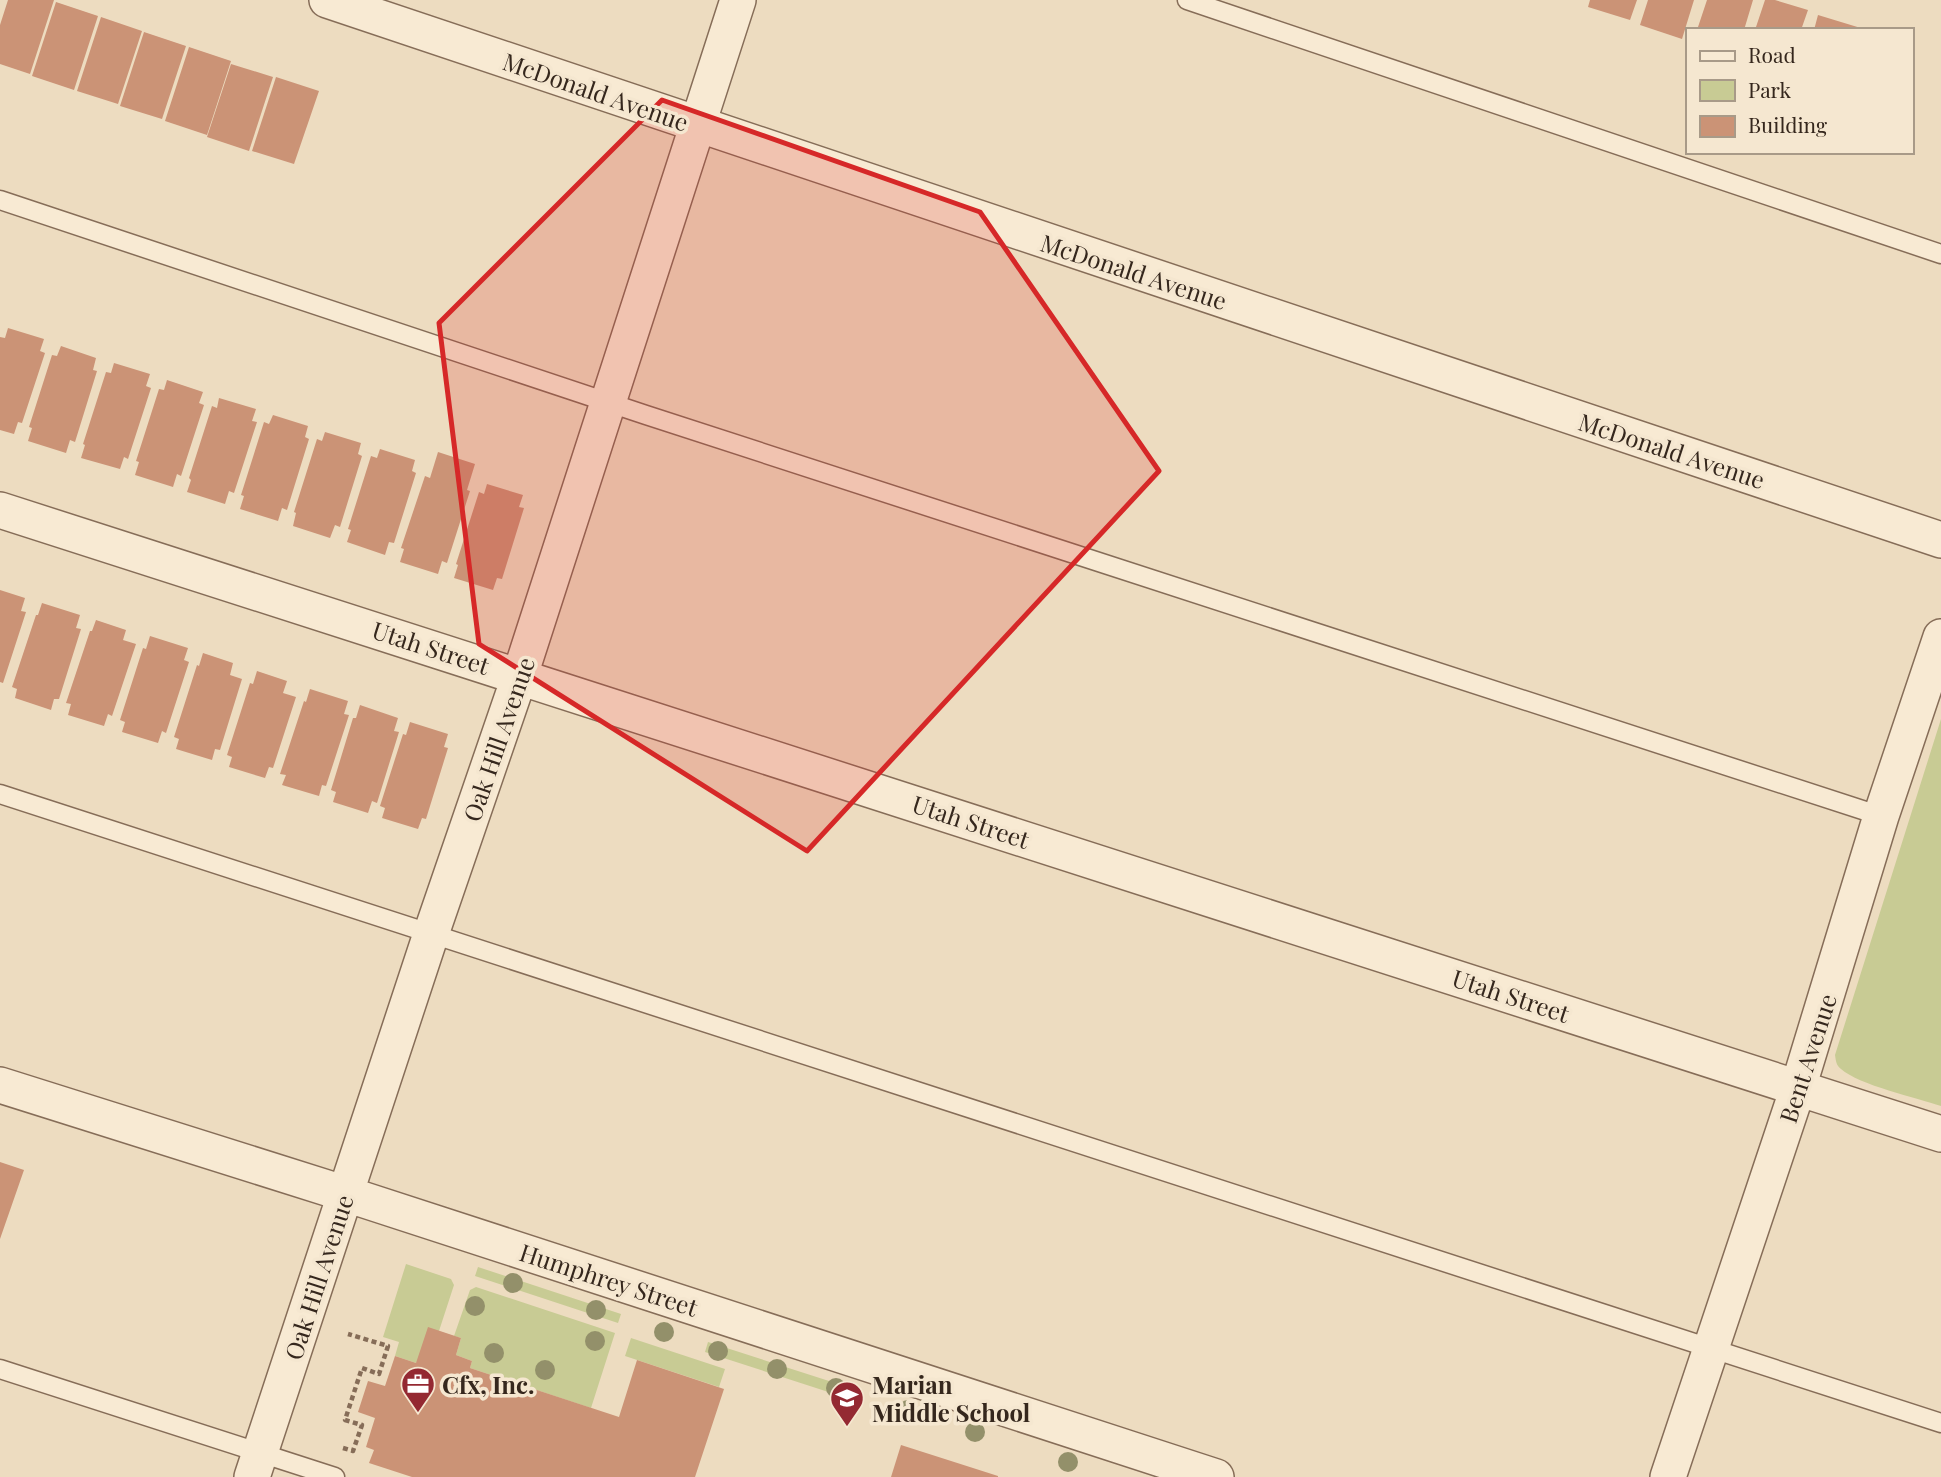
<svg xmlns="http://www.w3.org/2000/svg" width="1941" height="1477" font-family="'Playfair Display',serif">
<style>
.green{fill:#c8cb94}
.building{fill:#cb9376}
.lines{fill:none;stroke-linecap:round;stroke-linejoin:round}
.service-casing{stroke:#866d58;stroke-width:21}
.minor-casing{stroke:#866d58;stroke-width:38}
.path{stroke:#866d58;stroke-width:4.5;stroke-dasharray:5 3.5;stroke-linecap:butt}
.service{stroke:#f8ead3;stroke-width:18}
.minor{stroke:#f8ead3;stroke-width:35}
.tree{fill:#93906a}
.marked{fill:#d62828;fill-opacity:0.2;stroke:#d62828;stroke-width:5;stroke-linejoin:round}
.labels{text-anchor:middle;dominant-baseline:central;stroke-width:7;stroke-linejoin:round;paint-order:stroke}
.street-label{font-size:24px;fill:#35271d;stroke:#f5e7d0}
.poi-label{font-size:24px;font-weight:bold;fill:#35271d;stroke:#f5e7d0;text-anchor:start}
</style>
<rect width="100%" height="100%" fill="#eddcc0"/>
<path class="green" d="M1941 719V1106C1917 1098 1859 1085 1841 1069 1836 1065 1836 1061 1835 1055Z
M406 1264 451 1279 454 1285 439 1331 416 1363 395 1356 399 1342 383 1337Z
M478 1267 621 1314 618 1323 475 1276Z
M476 1287 615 1333 591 1408 470 1368 472 1361 456 1355 461 1338 454 1336 470 1290Z
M631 1338 725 1369 719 1387 625 1356Z
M708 1342 854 1389 850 1399 705 1352Z"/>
<path class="building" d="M8 0H54L30 74 0 64V25Z
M1590 0H1637L1630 20 1588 7Z
M1648 0H1694L1682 39 1640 25Z
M1707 0H1753L1744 30H1697Z
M1765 0H1775L1808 10 1801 30H1755Z
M56 2 98 16 74 90 32 76Z
M1818 15 1864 29V30H1814Z
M101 17 142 31 118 104 77 91Z
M144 32 186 46 162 119 120 106Z
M189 47 231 61 207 135 165 121Z
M231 64 273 77 249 151 207 137Z
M276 77 319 91 294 164 252 151Z
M8 328 44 339 40 351 45 353 22 423 18 422 14 434 0 430V337L5 338Z
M61 346 96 358 93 370 97 371 75 442 70 440 66 453 28 441 32 428 29 427 52 355 57 356Z
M114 363 150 374 146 386 151 388 128 459 124 457 120 469 81 458 85 445 83 444 106 372 111 373Z
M167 380 203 392 199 403 204 405 181 476 177 474 173 487 135 475 139 462 136 461 159 389 164 390Z
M219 398 256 409 252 421 257 422 234 493 229 491 225 504 187 492 191 480 189 478 212 406 217 408Z
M273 415 308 426 305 437 309 439 287 510 282 508 278 521 240 509 244 496 241 495 264 422 269 424Z
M325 432 361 443 358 454 362 456 340 527 335 525 330 538 293 526 296 513 294 512 317 439 322 441Z
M380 449 415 460 412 471 416 473 394 543 389 542 385 555 347 542 351 530 348 529 371 456 377 458Z
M438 452 475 464 467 490 470 491 447 563 442 561 438 574 400 562 404 549 401 548 425 476 430 478Z
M487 484 523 495 519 507 524 508 502 579 497 578 493 590 454 578 458 565 456 564 479 492 484 494Z
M0 590 25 598 21 611 26 612 3 683 0 682Z
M42 603 80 615 76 628 81 629 59 699H54L51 710 15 698 17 689 12 687 36 615H38Z
M96 620 126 630 123 640 136 644 112 716 108 714 104 726 68 715 71 704 66 703 90 631H92Z
M150 636 188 648 184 660 189 662 166 733 162 731 158 743 122 732 125 722 120 720 143 648 146 649Z
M203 653 233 663 230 675 242 679 220 750 215 749 212 760 176 749 179 739 174 737 197 665 199 666Z
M257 671 287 681 283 693 296 697 273 768 269 767 265 778 229 767 232 757 227 755 250 683 253 684Z
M310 689 348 701 344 714 349 715 326 786 322 785 319 796 282 785 286 775 280 774 304 701 306 702Z
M360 705 398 718 394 731 399 732 377 803 372 801 368 813 333 802 336 792 331 790 353 718H356Z
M410 722 448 734 444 747 448 748 426 819 422 818 418 829 382 818 385 808 380 806 403 734 406 735Z
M0 1162 24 1170 0 1239Z
M428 1327 461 1338 456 1355 472 1361 470 1368 619 1417 637 1360 724 1389 695 1477H412L369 1463 374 1450 366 1447 375 1418 358 1412 368 1381 385 1386 395 1356 416 1363Z
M901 1445 998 1476V1477H891Z"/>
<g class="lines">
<g class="service-casing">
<path id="service" d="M1187 0 1941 254
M0 200 646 415 1881 816
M0 794 1941 1423
M0 1369 335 1477"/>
</g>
<g class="minor-casing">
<path id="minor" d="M327 0 1941 540
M0 510 1941 1134
M0 1085 346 1194 1216 1477
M252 1477 431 934 520 675 738 0
M1668 1477 1798 1088 1881 816 1941 637"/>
</g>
<path class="path" d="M343 1448 353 1451 362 1425 345 1420 362 1368 379 1374 388 1346 348 1334"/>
<use href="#service" class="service"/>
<use href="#minor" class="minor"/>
</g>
<g class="tree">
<circle cx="513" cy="1283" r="10"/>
<circle cx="475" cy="1306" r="10"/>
<circle cx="596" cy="1310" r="10"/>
<circle cx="664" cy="1332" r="10"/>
<circle cx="595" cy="1341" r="10"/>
<circle cx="718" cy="1351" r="10"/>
<circle cx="494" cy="1353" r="10"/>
<circle cx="777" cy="1369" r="10"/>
<circle cx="545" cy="1370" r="10"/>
<circle cx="836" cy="1388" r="10"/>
<circle cx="908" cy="1410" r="10"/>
<circle cx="975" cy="1432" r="10"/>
<circle cx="1068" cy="1462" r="10"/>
</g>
<path class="marked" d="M662 100 980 212 1159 471 807 851 479 644 439 323Z"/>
<defs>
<g id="office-pin" transform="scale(1.75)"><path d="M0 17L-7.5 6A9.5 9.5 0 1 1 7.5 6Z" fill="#942932" stroke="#f5e7d0"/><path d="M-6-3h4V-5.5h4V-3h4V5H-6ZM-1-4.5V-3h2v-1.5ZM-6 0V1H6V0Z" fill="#fff"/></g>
<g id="school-pin" transform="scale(1.75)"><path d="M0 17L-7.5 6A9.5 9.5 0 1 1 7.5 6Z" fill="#942932" stroke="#f5e7d0"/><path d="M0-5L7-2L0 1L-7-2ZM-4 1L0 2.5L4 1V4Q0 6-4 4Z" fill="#fff"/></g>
</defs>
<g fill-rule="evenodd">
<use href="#office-pin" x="418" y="1384"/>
<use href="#school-pin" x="847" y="1398"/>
</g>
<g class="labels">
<g class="street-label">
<text transform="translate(596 91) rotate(19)">McDonald Avenue</text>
<text transform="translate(1134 271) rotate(18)">McDonald Avenue</text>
<text transform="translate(1672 450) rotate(18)">McDonald Avenue</text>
<text transform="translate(431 647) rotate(18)">Utah Street</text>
<text transform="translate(498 739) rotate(-71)">Oak Hill Avenue</text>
<text transform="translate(971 821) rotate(18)">Utah Street</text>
<text transform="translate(1511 995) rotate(18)">Utah Street</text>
<text transform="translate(1807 1058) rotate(-72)">Bent Avenue</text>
<text transform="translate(318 1277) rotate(-72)">Oak Hill Avenue</text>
<text transform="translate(609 1279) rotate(18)">Humphrey Street</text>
</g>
<g class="poi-label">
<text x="442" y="1384">Cfx, Inc.</text>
<text x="872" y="1384">Marian<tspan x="872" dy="28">Middle School</tspan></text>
</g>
</g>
<rect x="1686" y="28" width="228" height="126" fill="#f5e7d0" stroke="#a89a88" stroke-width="2"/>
<rect x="1700" y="51" width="35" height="10" fill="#f8ead3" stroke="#a89a88" stroke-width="2"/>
<text x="1748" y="63" font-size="21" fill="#35271d">Road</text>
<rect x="1700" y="80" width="35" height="21" fill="#c8cb94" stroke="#a89a88" stroke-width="2"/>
<text x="1748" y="98" font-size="21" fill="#35271d">Park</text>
<rect x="1700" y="116" width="35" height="21" fill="#cb9376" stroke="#a89a88" stroke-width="2"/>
<text x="1748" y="133" font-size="21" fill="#35271d">Building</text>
</svg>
